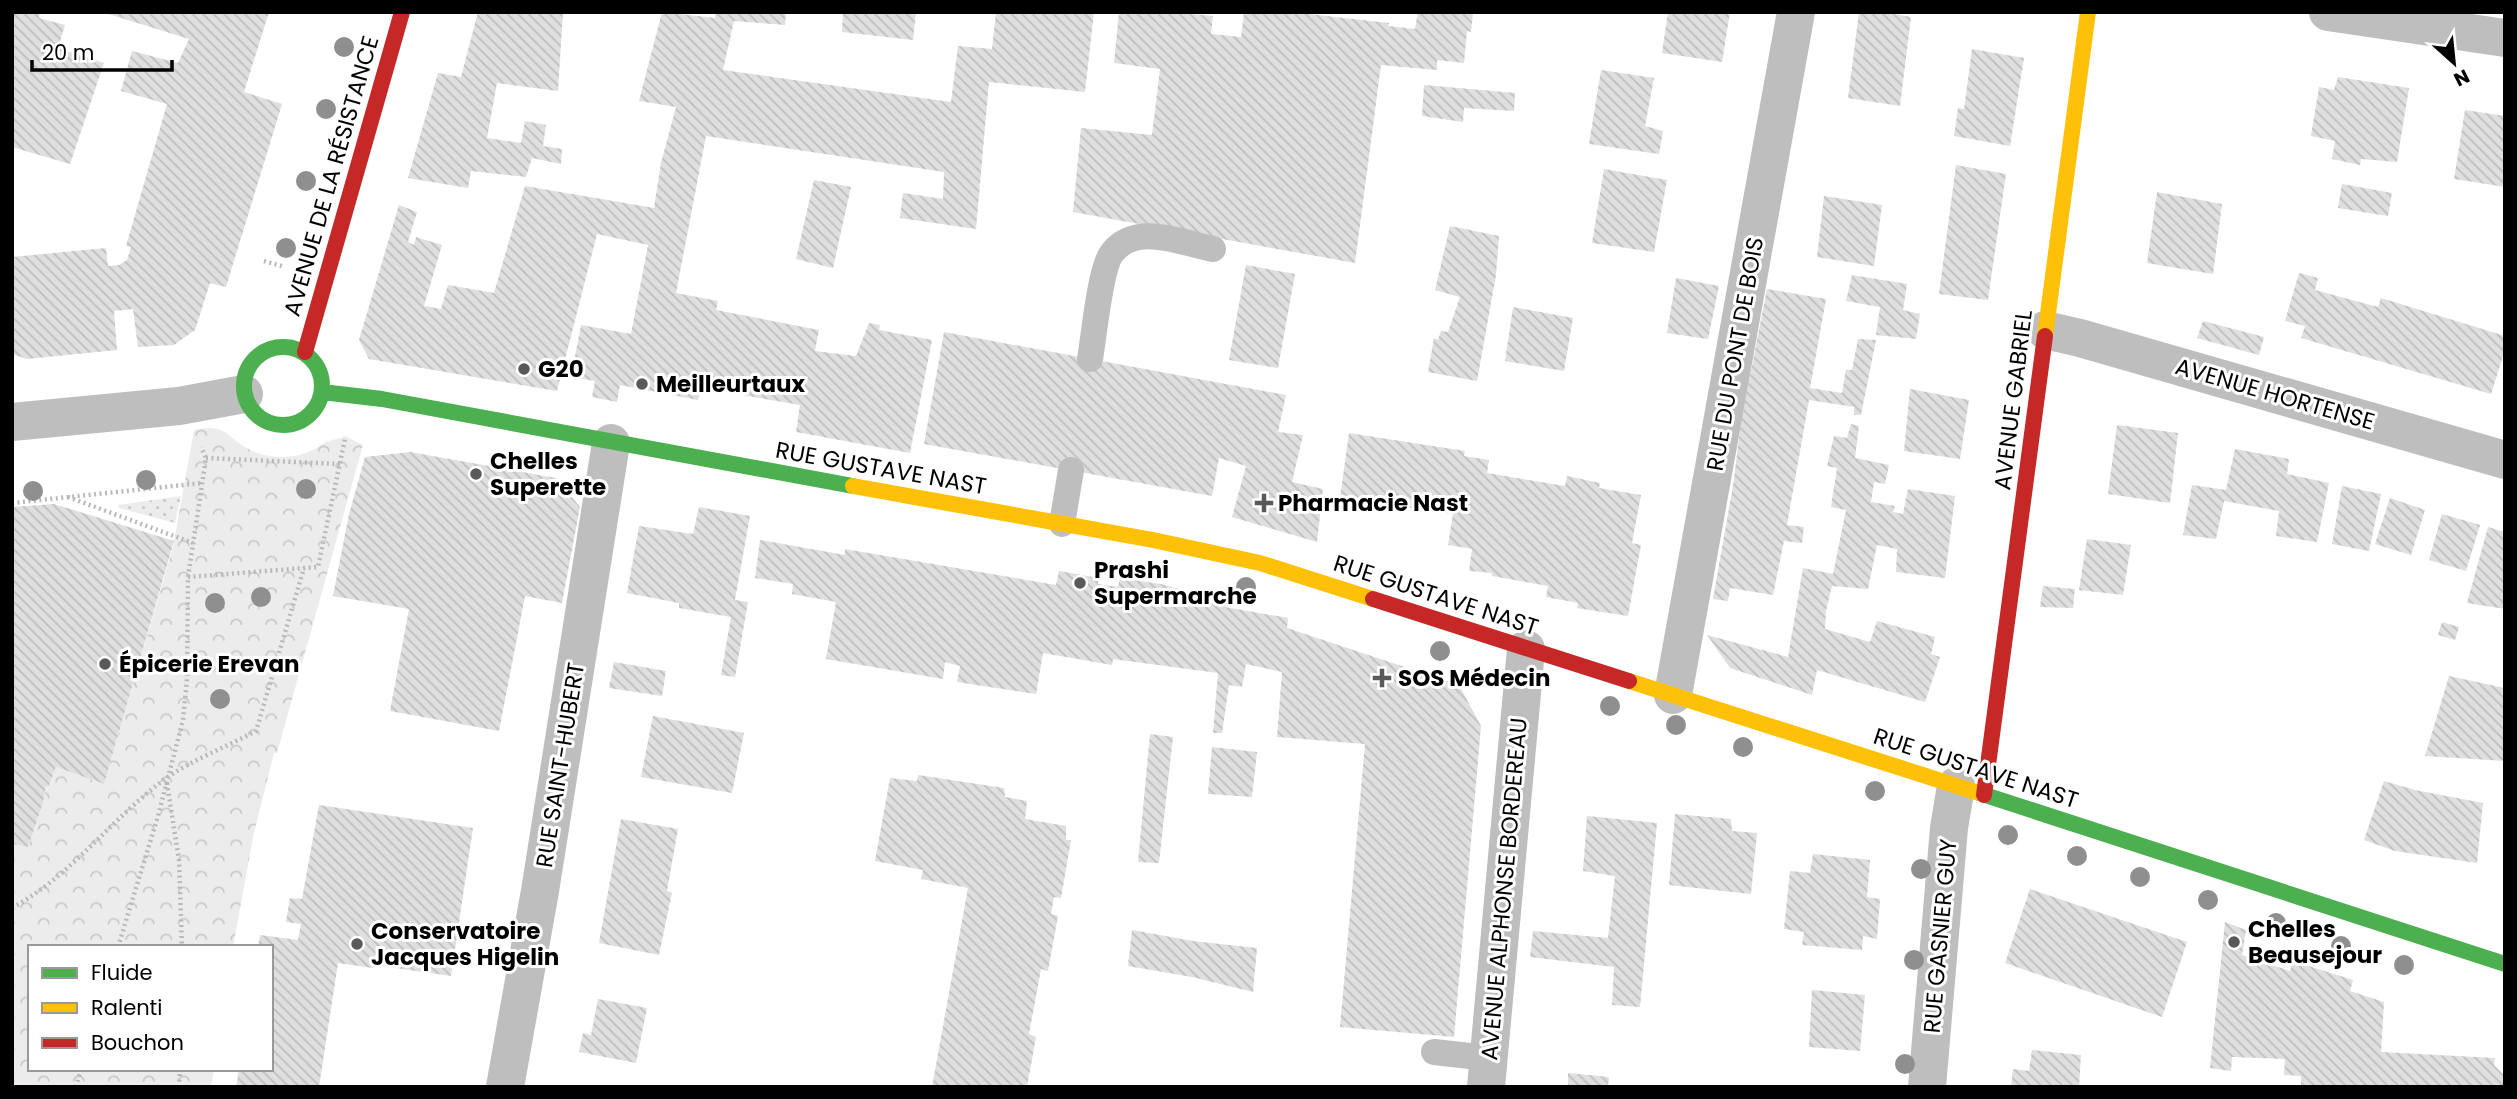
<svg xmlns="http://www.w3.org/2000/svg" width="2517" height="1099" font-family="Poppins,sans-serif">
<style>
.grass{fill:url(#grass-dots)}
.forest{fill:url(#forest-crowns)}
.building{fill:url(#building-back-hatch)}
.lines{fill:none;stroke-linecap:round;stroke-linejoin:round}
.path{stroke:#b9b9b9;stroke-width:4.5;stroke-dasharray:2 3.5;stroke-linecap:butt}
.lane{stroke:#bebebe;stroke-width:26}
.street{stroke:#bebebe;stroke-width:38}
.fast{stroke:#4caf50;stroke-width:16}
.slow{stroke:#ffc107;stroke-width:16}
.jam{stroke:#c62828;stroke-width:16}
.tree{fill:#8f8f8f}
.poi-dot{fill:#595959;stroke:#fff;stroke-width:2.5}
.labels{text-anchor:middle;dominant-baseline:central;stroke-width:6;stroke-linejoin:round;paint-order:stroke}
.street-label{font-size:23px;fill:#000;stroke:#fff}
.poi-label{font-size:23px;font-weight:bold;fill:#000;stroke:#fff;text-anchor:start}
</style>
<defs>
<pattern id="grass-dots" width="8" height="8" patternUnits="userSpaceOnUse" patternTransform="scale(1.75)"><rect width="8" height="8" fill="#ececec"/><path d="M2 2h.1M6 6h.1" fill="none" stroke="#c9c9c9" stroke-width="1.8" stroke-linecap="round"/></pattern>
<pattern id="forest-crowns" width="20" height="18" patternUnits="userSpaceOnUse" patternTransform="scale(1.75)"><rect width="20" height="18" fill="#ececec"/><path d="M2 6a3 3 0 1 1 6 0M12 15a3 3 0 1 1 6 0" fill="none" stroke="#c9c9c9"/></pattern>
<pattern id="building-back-hatch" width="6" height="6" patternUnits="userSpaceOnUse" patternTransform="scale(1.75)"><rect width="6" height="6" fill="#dfdfdf"/><path d="M-1 5l2 2M0 0l6 6M5-1l2 2" fill="none" stroke="#bebebe"/></pattern>
</defs>
<rect width="100%" height="100%" fill="#fff"/>
<path class="grass" d="M181 496 175 523 119 508 118 505Z"/>
<path class="forest" d="M206 428C228 428 228 437 245 447 266 460 293 460 315 449 320 446 324 442 329 441 335 439 339 439 345 436L363 445 277 753H274L253 837 233 947H30V1069H214L211 1087H12V844L28 847 43 803 46 786 50 785 56 767 104 784 173 547 194 430Z"/>
<path class="building" d="M12 12H40L39 18 65 25 58 48 104 63 70 164 12 147Z
M102 12H269L244 92 282 104 226 287 210 283 195 330 174 345 138 347 133 309 114 311 117 350 27 359 12 354V257L106 248 108 266 119 265 127 260 131 247 126 246 167 104 121 91 132 51 178 63 189 39Z
M478 12H563L558 91 497 83 487 138 521 143 525 121 546 125 543 146 562 149 561 164 532 158 526 177 471 171 468 188 408 178 438 73 461 77Z
M662 12 715 18V12H786L785 25 734 21 723 70 951 102 958 46 992 49 996 12H1094L1085 92 989 82 976 229 900 218 903 193 943 199 944 172 706 136 676 293 718 301 716 310 819 330 815 351 856 356 869 323 880 325 879 330 932 340 910 453 796 432 800 405 701 388 698 400 620 385 617 402 592 397 595 381 571 377 581 325 631 334 648 245 597 234 557 391 369 359 359 340 399 205 417 212 408 242 414 245 416 237 442 245 424 306 441 309 448 285 494 293 525 186 654 208 661 163 676 107 639 101Z
M843 12H916L913 40 842 32Z
M1119 12H1172L1213 16 1211 34 1241 37 1244 12H1291L1389 23 1388 26 1415 29 1418 12H1473L1471 32 1467 31 1464 63 1437 60V70L1381 65 1355 263 1073 212 1081 128 1152 135 1160 69 1114 63Z
M1668 12H1730L1722 62 1662 53Z
M1859 12H1883L1911 17 1900 106 1848 98Z
M1972 49 2024 58 2010 146 1954 136 1958 108 1964 109Z
M1601 70 1654 78 1645 126 1663 131 1659 154 1589 144Z
M2338 77 2409 88 2397 162 2361 159 2360 165 2332 159 2335 141 2311 136 2319 87 2334 90Z
M1424 85 1515 93 1514 111 1464 108 1463 122 1422 116Z
M2465 110 2505 116V187L2454 179Z
M1956 165 2006 174 1988 300 1939 294Z
M1604 169 1667 180 1654 252 1592 243Z
M814 180 851 187 833 268 796 259Z
M2342 184 2392 193 2388 216 2338 208Z
M2157 192 2222 204 2213 274 2147 263Z
M1824 196 1882 205 1874 266 1817 257Z
M1450 226 1499 236 1496 275 1477 381 1428 372 1434 338 1438 340 1441 331 1448 332 1460 297 1435 290Z
M1246 265 1295 274 1278 368 1229 360Z
M2299 273 2318 278 2315 290 2378 307 2381 298 2505 336V350L2491 394 2301 338 2305 326 2285 321Z
M1852 275 1907 284 1903 310 1920 314 1916 339 1876 335 1880 307 1846 301Z
M1676 278 1719 286 1708 339 1667 333Z
M1767 289 1826 299 1810 388 1842 393 1846 370H1852L1858 339 1876 340 1861 415H1854V407L1809 400 1787 525 1804 527 1802 543 1784 541 1773 595 1730 588 1728 601 1713 599 1733 486 1741 422Z
M1513 307 1573 318 1564 371 1505 361Z
M2203 321 2264 337 2259 355 2197 338Z
M944 332 1286 395 1278 432 1303 435 1292 482 1323 489 1317 542 1232 517 1246 466 1219 458 1212 496 924 444Z
M1910 389 1969 400 1960 459 1904 451Z
M1851 424 1859 426 1855 458 1889 465 1885 484 1874 482 1871 502 1895 506 1893 512 1903 514 1908 489 1955 496 1945 578 1896 572 1897 549 1877 545 1868 589 1832 586 1826 611 1825 629 1870 642 1877 621 1935 637 1931 654 1940 657 1925 702 1817 670 1812 695 1730 668 1707 635 1788 657 1803 568 1833 574 1846 510 1831 507 1837 468 1827 466 1834 436 1847 438Z
M2117 425 2178 433 2170 503 2108 494Z
M1349 433 1465 451 1464 456 1489 460 1487 473 1565 486 1567 476 1600 483 1599 488 1641 495 1632 543 1641 545 1628 616 1577 608 1578 603 1546 597 1548 586 1492 576V573L1469 571 1472 549 1448 545 1453 514 1340 498Z
M2235 449 2289 459 2287 474 2329 483 2317 542 2276 536 2279 511 2224 501 2216 539 2183 535 2192 485 2226 490Z
M410 452 556 478 580 507 562 603 525 596 499 731 390 711 409 609 333 596 349 514 365 457Z
M2342 486 2381 494 2369 551 2332 544Z
M2390 498 2425 510 2411 555 2375 544Z
M54 504 174 541 104 784 56 767 49 786H46L43 803 28 847 12 844V507Z
M699 507 750 516 735 600 748 602 735 677 721 675 731 617 679 608V603L627 593 639 526 693 534Z
M2442 514 2480 525 2466 571 2429 560Z
M2488 527 2505 532V609L2467 603Z
M2087 539 2131 545 2123 595 2079 590Z
M760 540 845 555V549L1056 585 1059 571 1099 578 1098 584 1118 587 1120 578 1161 584 1226 602 1225 607 1288 618 1287 628 1459 685 1481 726 1454 1037 1340 1027 1365 744 1277 737 1282 672 1246 664 1242 687 1229 685 1222 733H1213L1218 673 1113 659 1112 665 1043 653 1036 694 957 682 960 666 945 662 943 679 826 659 836 602 792 594 793 584 755 578Z
M2043 586 2075 589 2073 608 2040 607Z
M2442 622 2459 627 2455 640 2438 635Z
M614 662 666 671 662 696 609 688Z
M2449 676 2505 688V761L2425 756Z
M653 716 744 733 732 793 641 777Z
M1150 734 1173 737 1159 863 1138 862Z
M1212 747 1257 752 1252 797 1208 794Z
M918 775 1004 788 1005 797 1027 801 1025 819 1066 826V840H1071L1061 898 1054 897 1051 914 1058 916 1048 971 1041 969 1029 1034 1036 1037 1027 1087H932L968 888 921 879 923 870 875 861 890 778 917 781Z
M2384 781 2415 790 2483 803 2477 863 2395 851 2364 840Z
M319 805 473 828 451 976 374 965 373 968 338 963 319 1087H236L239 1069H271V947H258L260 935 298 940 301 924 286 922 290 898 302 899Z
M1675 814 1731 819 1732 831 1757 833 1751 894 1669 885Z
M1587 816 1657 823 1640 1007 1612 1005 1614 967 1530 957 1533 931 1608 938 1615 876 1583 871Z
M621 819 678 829 667 891 672 893 659 955 599 943Z
M1813 854 1870 860 1867 897 1880 899 1877 939 1863 936 1862 950 1802 945 1804 932 1784 929 1790 871 1810 873Z
M2030 889 2187 942 2162 1017 2005 963Z
M2225 922 2246 930 2242 955 2290 971 2293 961 2353 980 2350 991 2384 1002 2381 1052 2495 1058 2494 1065 2505 1076V1087L2301 1085V1076L2284 1075 2285 1059 2232 1057 2231 1071 2210 1068Z
M1132 930 1193 941 1257 948 1253 992 1192 977 1128 966Z
M1812 990 1865 995 1860 1051 1809 1047Z
M598 999 647 1008 636 1063 579 1052 583 1033 591 1035Z
M2032 1050 2081 1055 2079 1087H2011L2013 1069 2029 1071Z
M1568 1073 1609 1077 1608 1087H1568Z"/>
<g class="lines">
<path class="path" d="M264 261 285 267
M206 458 340 464
M68 497 193 543
M12 503 202 483
M188 577 318 567 345 439
M167 783 179 860 182 947
M12 908C71 876 111 819 165 779 190 761 228 746 256 731L304 568
M118 947 158 816 183 720 187 679 188 577 206 458 201 447
M76 1087 81 1069
M179 1087 180 1069"/>
<path class="lane" d="M1090 359C1094 337 1100 268 1112 253 1118 245 1128 239 1139 237 1159 233 1193 245 1213 249
M1062 524 1071 470
M1434 1052 1488 1058"/>
<path class="street" d="M2328 12 2505 38
M2045 330 2080 338 2505 460
M12 422 179 406 244 394
M1673 695 1796 12
M505 1087 540 891 611 443
M1486 1087 1526 649
M1927 1087 1949 828 1956 786"/>
<path class="fast" d="M244 386a39 39 0 1 1 78 0a39 39 0 1 1-78 0Z
M322 392 382 399 853 486
M1979 793 2505 964"/>
<path class="slow" d="M2045 336 2088 12
M853 486 1153 540 1260 563 1373 599
M1629 681 1979 793"/>
<path class="jam" d="M305 352 402 12
M1373 599 1629 681
M1984 795 2045 336"/>
</g>
<g class="tree">
<circle cx="344" cy="47" r="10"/>
<circle cx="326" cy="109" r="10"/>
<circle cx="306" cy="181" r="10"/>
<circle cx="286" cy="248" r="10"/>
<circle cx="146" cy="480" r="10"/>
<circle cx="306" cy="489" r="10"/>
<circle cx="33" cy="491" r="10"/>
<circle cx="1246" cy="587" r="10"/>
<circle cx="261" cy="597" r="10"/>
<circle cx="215" cy="603" r="10"/>
<circle cx="1440" cy="651" r="10"/>
<circle cx="220" cy="699" r="10"/>
<circle cx="1610" cy="706" r="10"/>
<circle cx="1676" cy="725" r="10"/>
<circle cx="1743" cy="747" r="10"/>
<circle cx="1875" cy="791" r="10"/>
<circle cx="2008" cy="835" r="10"/>
<circle cx="2077" cy="856" r="10"/>
<circle cx="1921" cy="869" r="10"/>
<circle cx="2140" cy="877" r="10"/>
<circle cx="2208" cy="900" r="10"/>
<circle cx="2276" cy="923" r="10"/>
<circle cx="2341" cy="946" r="10"/>
<circle cx="1914" cy="960" r="10"/>
<circle cx="2404" cy="965" r="10"/>
<circle cx="1905" cy="1064" r="10"/>
</g>
<g class="poi-dot">
<circle cx="524" cy="369" r="7"/>
<circle cx="642" cy="384" r="7"/>
<circle cx="476" cy="474" r="7"/>
<path d="M1260.5 492.5h7v7h7v7h-7v7h-7v-7h-7v-7h7z"/>
<circle cx="1080" cy="583" r="7"/>
<circle cx="105" cy="664" r="7"/>
<path d="M1378.5 667.5h7v7h7v7h-7v7h-7v-7h-7v-7h7z"/>
<circle cx="2234" cy="942" r="7"/>
<circle cx="357" cy="944" r="7"/>
</g>
<g class="labels">
<g class="street-label">
<text transform="translate(331 176) rotate(-74)">AVENUE DE LA RÉSISTANCE</text>
<text transform="translate(1735 354) rotate(-80)">RUE DU PONT DE BOIS</text>
<text transform="translate(2275 394) rotate(16)">AVENUE HORTENSE</text>
<text transform="translate(2013 400) rotate(-83)">AVENUE GABRIEL</text>
<text transform="translate(881 468) rotate(10)">RUE GUSTAVE NAST</text>
<text transform="translate(1436 595) rotate(18)">RUE GUSTAVE NAST</text>
<text transform="translate(560 765) rotate(-81)">RUE SAINT-HUBERT</text>
<text transform="translate(1976 768) rotate(18)">RUE GUSTAVE NAST</text>
<text transform="translate(1504 889) rotate(-85)">AVENUE ALPHONSE BORDEREAU</text>
<text transform="translate(1940 936) rotate(-85)">RUE GASNIER GUY</text>
</g>
<g class="poi-label">
<text x="538" y="369">G20</text>
<text x="656" y="384">Meilleurtaux</text>
<text x="490" y="461">Chelles<tspan x="490" dy="26">Superette</tspan></text>
<text x="1278" y="503">Pharmacie Nast</text>
<text x="1094" y="570">Prashi<tspan x="1094" dy="26">Supermarche</tspan></text>
<text x="119" y="664">Épicerie Erevan</text>
<text x="1398" y="678">SOS Médecin</text>
<text x="2248" y="929">Chelles<tspan x="2248" dy="26">Beausejour</tspan></text>
<text x="371" y="931">Conservatoire<tspan x="371" dy="26">Jacques Higelin</tspan></text>
</g>
</g>
<rect width="2517" height="1099" fill="none" stroke="#000000" stroke-width="28"/>
<rect x="28" y="945" width="245" height="126" fill="#ffffff" stroke="#999999" stroke-width="2"/>
<rect x="42" y="968" width="35" height="10" fill="#4caf50" stroke="#999999" stroke-width="2"/>
<text x="91" y="980" font-size="21" fill="#000000">Fluide</text>
<rect x="42" y="1003" width="35" height="10" fill="#ffc107" stroke="#999999" stroke-width="2"/>
<text x="91" y="1015" font-size="21" fill="#000000">Ralenti</text>
<rect x="42" y="1038" width="35" height="10" fill="#c62828" stroke="#999999" stroke-width="2"/>
<text x="91" y="1050" font-size="21" fill="#000000">Bouchon</text>
<g transform="translate(2454 63) rotate(153)" stroke="#ffffff" stroke-width="5" paint-order="stroke">
<path d="M0-5L12 26L0 18L-12 26Z" fill="#000000"/>
<text y="-10" font-size="19" font-weight="bold" text-anchor="middle" fill="#000000">N</text>
</g>
<path d="M32 60v10h140v-10" fill="none" stroke="#000000" stroke-width="3.5"/>
<text x="42" y="60" font-size="21" fill="#000000" stroke="#ffffff" stroke-width="5" paint-order="stroke">20 m</text>
</svg>
